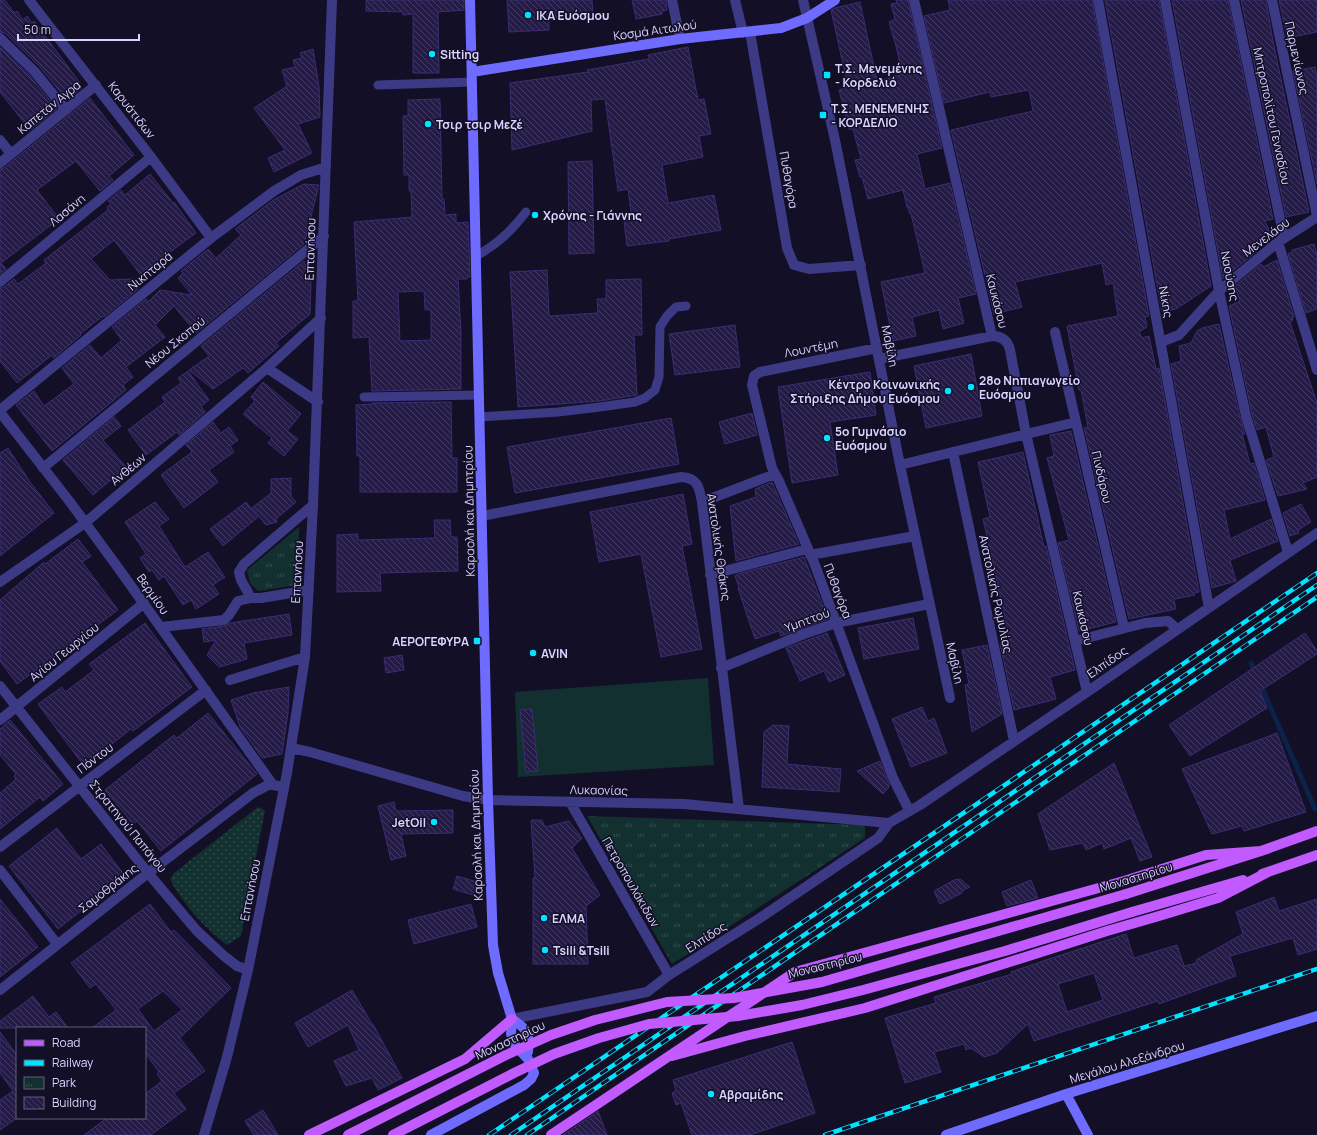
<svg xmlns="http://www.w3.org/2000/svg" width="1317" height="1135" font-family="Manrope,sans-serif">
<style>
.grass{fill:url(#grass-dots)}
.park{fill:url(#park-tufts)}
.garden{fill:#12302f}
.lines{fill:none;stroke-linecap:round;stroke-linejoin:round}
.stream{stroke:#0c2248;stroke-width:5}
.building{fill:url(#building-back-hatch);stroke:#3b2d73;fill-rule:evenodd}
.lane{stroke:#3d3a85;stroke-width:9}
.street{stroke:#3d3a85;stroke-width:10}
.secondary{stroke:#6f6bff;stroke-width:10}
.primary{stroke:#c25bff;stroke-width:10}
.rail-casing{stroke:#00e5ff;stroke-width:4.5}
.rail{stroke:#130f26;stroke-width:3;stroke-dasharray:9;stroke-linecap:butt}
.primary-bridge{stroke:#c25bff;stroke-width:10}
.poi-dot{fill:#00e5ff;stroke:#130f26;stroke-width:1.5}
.labels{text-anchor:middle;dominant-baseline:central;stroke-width:3;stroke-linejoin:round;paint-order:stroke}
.poi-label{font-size:12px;font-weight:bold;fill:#d9d4ff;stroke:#130f26;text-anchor:start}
.street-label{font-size:12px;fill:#d9d4ff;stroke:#130f26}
</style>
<defs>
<pattern id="grass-dots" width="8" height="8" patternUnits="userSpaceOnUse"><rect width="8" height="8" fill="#12302f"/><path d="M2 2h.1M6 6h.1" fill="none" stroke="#344d4e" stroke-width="1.8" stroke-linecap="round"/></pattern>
<pattern id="park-tufts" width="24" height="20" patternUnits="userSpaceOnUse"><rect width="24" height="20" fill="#12302f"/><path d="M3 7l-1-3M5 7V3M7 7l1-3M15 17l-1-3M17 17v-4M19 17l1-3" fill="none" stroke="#344d4e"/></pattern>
<pattern id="building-back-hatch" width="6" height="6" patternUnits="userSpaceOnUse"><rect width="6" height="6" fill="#241b47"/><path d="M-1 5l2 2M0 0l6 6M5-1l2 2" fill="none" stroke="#433b63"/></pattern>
</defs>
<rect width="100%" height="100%" fill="#130f26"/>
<path class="grass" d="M258 807 265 810 241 936 227 945C206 929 181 902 170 879L174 873Z"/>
<path class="park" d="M299 527 298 585 258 591 250 583 247 570Z
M587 816 865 825V838L672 964Z"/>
<path class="garden" d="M708 678 714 765 518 777 515 692Z"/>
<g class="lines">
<path class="stream" d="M1251 663 1256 674
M1260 683 1315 809"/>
</g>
<path class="building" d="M0 0H5L14 13 17 11 23 20 27 16 32 23 34 21 80 83H79L82 88 67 100 39 66 5 33 0 32Z
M366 0H464V10L438 12 439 73H413V14L403 15V12L366 11Z
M507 0H592L593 16 549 18V30L509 32Z
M632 0H666L667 10 662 11V14L636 19Z
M896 0H908L942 148 917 154 925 189 950 183 976 294 958 298 964 323 943 329 939 310 912 317 916 336 893 341 881 282 925 273 911 214H910L908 207H907L903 190 868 199 862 177H860L855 160 861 159 853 129H849L839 90 848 87 831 10 835 8 860 2 877 81 901 75 900 69 901 68 896 46 889 22 895 19 891 4 897 3Z
M948 0H1092L1149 316 1145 317 1147 327 1139 332 1142 338 1149 336 1156 369 1159 368 1199 592 1194 593 1195 595 1174 599 1176 609 1129 619 1084 428 1088 427 1081 390H1079L1067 326 1118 316 1113 283 1106 285 1102 263 1015 282 1022 307 994 314 951 130 1033 111 1029 90 991 97 990 92 944 103 924 16 950 10Z
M1105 0H1159L1211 286 1176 309 1162 312Z
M1172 0H1228L1273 219 1265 221 1270 233 1254 243 1257 251 1223 279Z
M1241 0H1266L1273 41 1309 212 1286 217Z
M1279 0H1317V32L1287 38Z
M0 47 29 75 57 109 30 130 0 92Z
M688 47 698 100 704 99 711 134 699 136 703 157 662 165 668 203 714 195 721 230 669 239V241L627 246 624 221 632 220 628 189 618 191 605 99 591 100 592 131 512 150 510 83 588 72 587 70 649 59 648 55Z
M313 49 319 86 320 117 298 124 312 153 274 172 268 158 285 150 254 108 287 86 282 70 295 67 293 60 302 58 300 53Z
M1315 67 1317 78V184L1293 71Z
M90 98 134 155 109 176 113 180 100 191 76 161 37 190 59 219 1 263 6 269 0 274V169L4 168Z
M440 99 442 199H444L445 215 456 214V223L468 222 470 277H467V279H458L461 334V389L372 391 369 337 353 338V301H358L354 222 412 217 411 191H409V175H404L403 116H408V100ZM424 291 425 310H431V340L400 341 398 292Z
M592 161 594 253 569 254 568 162Z
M150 174 173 203 174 202 196 233 140 274 114 240 91 259 110 280 133 279 125 285 137 286 138 289 104 317 103 316 80 334 81 335 54 358 52 355 17 383 0 361V288L4 287 14 279 18 284 46 263 44 260 108 210 107 207 111 204 108 201 121 190 125 195Z
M304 184 319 185 304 244 196 333 174 306 155 325 165 337 126 367 133 377 123 385 126 390 52 451 16 405 34 391 44 406 74 384 62 368 90 345 101 358 122 340 112 327 146 299 148 302 160 290 192 295 178 278 183 273 181 271 208 249 216 258 241 235 235 229 275 199Z
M1314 244 1317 254V309L1306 313 1288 254 1292 252V250Z
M1277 260 1294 317H1292L1293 320 1290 322 1317 403V477L1303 483 1307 489 1278 496 1266 460 1274 457 1266 427 1257 430 1252 414 1229 306 1240 301 1235 286 1261 264 1263 267Z
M304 261 311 283 310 314 276 343 279 346 248 373 243 368 213 389 189 370 209 356 201 346Z
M547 270 549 316 598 313 597 299H606V280L641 279 642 335H634L637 395 600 401 518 407 510 272Z
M1219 324 1240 417 1245 434H1242L1250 464 1254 463 1265 500 1224 510 1230 539 1271 519 1278 541 1230 560 1236 581 1212 588 1171 364 1181 361 1179 346 1191 343 1197 331 1202 328Z
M735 325 740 367 675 375 669 334Z
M971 354 982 416 926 428 914 366Z
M188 371 209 400 201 406 205 412 179 435 177 432 146 455 128 430 165 402 162 397 181 383 178 378Z
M870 372 876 415 830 422 838 475 792 483 778 387Z
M263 382 301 414 287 431 298 439 284 456 268 443 272 438 243 414 255 401 251 397Z
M451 402 452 458H457V492H360V456H357L356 405 372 404V403Z
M752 413 757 435 725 444 719 422Z
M114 417 121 426 103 440 126 467 93 495 63 460Z
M671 418 679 464 515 493 507 447Z
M213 422 221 433 229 427 238 440 230 446 234 452 209 470 218 482 184 508 161 475 192 452 186 445Z
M1071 431 1116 622 1079 631 1058 543 1069 540 1047 458 1054 456 1050 435Z
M8 448 30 482 54 513 0 556V453Z
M1023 452 1044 547 1046 546 1075 670 1050 677 1056 699 1014 710 1000 643 1010 641 983 519 990 517 978 462Z
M291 478V496L296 502 276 519 277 522 266 525 252 508 271 493V479Z
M772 482 799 544 736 561 730 506 756 497 755 489Z
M683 494 692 544 682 546 702 649 661 657 641 554 599 562 590 512Z
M155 502 169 519 159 526 185 567 208 552 225 577 213 585 219 594 196 609 191 600 183 605 164 576 159 580 152 570 149 572 140 558 146 554 125 522Z
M246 502 258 517 223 546 210 529Z
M1301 504 1311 522 1298 530 1299 533 1290 536 1283 513Z
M434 520H450L451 537H457L458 571 380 573 381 591 337 592V535L358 534V540L435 538Z
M78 539 91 556 82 562 118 610 17 684 0 661V600L44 562 45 564Z
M804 557 828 619 781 636 779 631 755 639 738 588 739 587 735 576 737 574Z
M289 614 292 635 244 643 247 659 219 667 207 655 216 640 204 642 202 629 225 626 230 623Z
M913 618 919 649 864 659 858 628Z
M145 623 192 687 133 731 131 729 84 766 38 704 62 687 65 692 94 670 89 664Z
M827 633 845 675 829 682 824 671 800 681 786 648Z
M1305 633 1317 651V654L1260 691 1267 708 1190 756 1169 725Z
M987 645 1002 714 972 732 965 685 969 684 962 650Z
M402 655 404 670 386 673 384 658Z
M289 687 288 713 282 754 262 758 240 727 231 700 253 693Z
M922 707 928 721 934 718 947 753 911 767 892 719Z
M532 709 538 771 526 772 520 710Z
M208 713 257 774 161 851 137 821 133 824 105 790 174 735 177 738Z
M10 720 63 784 43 801 40 797 0 829V793L16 779 14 776 16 774 0 755V729Z
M773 725 789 726 787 764 841 769 839 792 762 787 764 732Z
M1277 733 1306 812 1244 831 1242 826 1212 834 1182 769Z
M880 761 889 784V787L883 794 857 771Z
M1114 763 1152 857 1140 861 1131 838 1104 849 1102 843 1086 850 1083 843 1050 850 1038 814Z
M394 802 396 811 453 810V833L401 834 406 856 391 860 378 806Z
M531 820H542L545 827 569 821 582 838 572 848 600 895 586 906 588 964H533V878H535Z
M57 828 81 859 101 844 125 876 58 929 9 866Z
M457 876 477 882 473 895 453 889Z
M960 879 970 887 962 891V893L940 904 934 891 954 880Z
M1031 880 1038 898 1007 906 1002 892Z
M1274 897 1279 911 1317 899V949L1298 955 1293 938 1230 956 1236 976 1159 1004 1158 1001 1034 1041 1028 1024 997 1053 984 1057 971 1048 966 1050 964 1044 934 1052 941 1072 905 1083 885 1018 936 1003 934 997 1012 974 1011 972 1052 958 1126 934 1134 958 1177 945 1184 966 1197 963 1196 960 1243 934 1236 912ZM1094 973 1103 1000 1067 1012 1058 984Z
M0 899 38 947 0 977Z
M150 904 171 932 174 930 231 988 180 1038 205 1071 174 1093 186 1109 151 1135H84L107 1118H145V1094L162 1081 157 1074 159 1072 145 1053V1028H92L116 1010 96 984 90 988 71 963ZM163 991 182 1010 154 1031 138 1009Z
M471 904 477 927 414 944 408 920Z
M352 990 372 1024H373L402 1078 378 1090 372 1078 346 1086 334 1061 359 1050 348 1025 308 1047 295 1023Z
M33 996 49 1017 56 1012 68 1028H0V1021Z
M0 1032 17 1055V1118L0 1130V1100L13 1091 0 1073Z
M792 1042 815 1113 750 1135H692L681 1103 676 1105 672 1093 676 1091 673 1080Z
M263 1110 278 1135H254L245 1121Z
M598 1111 607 1135H563Z"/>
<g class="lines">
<path class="lane" d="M378 85 472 82
M476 256C498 244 511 231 526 212
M364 397 479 395
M480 417 558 412 600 407 635 402 645 398 655 390 659 377 660 327 667 316 676 307 686 306"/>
<path class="street" d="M29 0 151 157 211 238
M672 0 680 39
M735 0 743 33
M803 0 835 140 900 465 950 698
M914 0 992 336
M1098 0 1209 608
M1165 0 1219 291 1246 416 1288 552
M1234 0 1284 238
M1272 0 1317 216
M750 32 787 248 794 265 809 269 861 265
M0 38 34 71 66 110
M0 140 11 154
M0 163 96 85
M1278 242 1317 370
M0 282 151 157
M1055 332 1124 628
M1161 342 1179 335 1219 291 1278 242 1317 217
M877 348 760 372 754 376 752 385 770 460 772 468 779 481 815 565 893 778 909 810
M879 359 992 336C1002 336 1008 341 1010 350L1026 434 1087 692
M267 368 318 402
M0 410 211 238 274 191 301 175 326 167
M0 412 70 502 119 569 273 785 284 787
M953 452 1014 741
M900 465 1076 422
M43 468 324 236
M702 502 775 474
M482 516 681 477C698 478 699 487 702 502L739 809
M810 555 915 536
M710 575 807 549
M0 582 85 523 267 368 321 318
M309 590 261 598H251L241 580 239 572 244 564 313 505
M161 627 224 620 229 615 238 601 251 598
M1075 641 1145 623 1168 621 1177 629
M721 668 804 634 836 623 929 604
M230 680 305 657
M0 686 148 873 197 931 224 956 237 966 248 970
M0 720 144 603
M291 748 310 752 463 796 488 800 684 804 889 823 920 805 1087 692 1317 533
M570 802 669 975
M0 847 206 690
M0 870 57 944
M0 990 148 873 253 793 268 785H273
M512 1019 647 992 669 975 760 918 878 838 889 823
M204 1135 227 1057 248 970 287 773 305 657 313 505 332 0"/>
<path class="secondary" d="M472 72 680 39 781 28 807 18 835 0
M512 1019C528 1030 530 1033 528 1052
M1066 1094 1088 1135
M431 1135 524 1085 531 1079 534 1073 528 1059 515 1045 511 1034 512 1019 498 973 493 945 488 800 470 0
M946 1135 1066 1094 1317 1016"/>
<path class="primary" d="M1262 874 1317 855
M1126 894 1261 851 1317 831
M1132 912 1243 880
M672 1056 745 1036 865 1008 1107 931 1159 916 1218 898 1268 872
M309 1135 465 1059 512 1019
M551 1135 795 972 1124 881 1206 855 1261 851"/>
<g class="rail-casing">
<path id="rail" d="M489 1135 1317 573
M511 1135 1317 585
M527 1135 1317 597
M825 1135 1317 969"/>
</g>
<use href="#rail" class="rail"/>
<path class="primary-bridge" d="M348 1135 506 1055 551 1035 595 1020 667 1002 734 998 822 982 1126 894
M393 1135 514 1073 554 1054 599 1038 649 1024 738 1016 802 1005 863 990 1005 951 1132 912"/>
</g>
<g class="poi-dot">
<circle cx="528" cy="15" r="4"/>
<circle cx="432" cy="54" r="4"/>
<rect x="823" y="71" width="8" height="8" rx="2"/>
<rect x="819" y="111" width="8" height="8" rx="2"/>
<circle cx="428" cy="124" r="4"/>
<circle cx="535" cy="215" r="4"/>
<circle cx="971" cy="387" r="4"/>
<circle cx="948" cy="391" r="4"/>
<circle cx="827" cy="438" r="4"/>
<rect x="473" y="637" width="8" height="8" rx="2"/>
<circle cx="533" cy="653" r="4"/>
<circle cx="434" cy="822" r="4"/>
<circle cx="544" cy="918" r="4"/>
<circle cx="545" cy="950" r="4"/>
<circle cx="711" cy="1094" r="4"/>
</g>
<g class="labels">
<g class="poi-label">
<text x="536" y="15">ΙΚΑ Ευόσμου</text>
<text x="440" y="54">Sitting</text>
<text x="835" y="68">Τ.Σ. Μενεμένης<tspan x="835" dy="14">- Κορδελιό</tspan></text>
<text x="831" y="108">Τ.Σ. ΜΕΝΕΜΕΝΗΣ<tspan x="831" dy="14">- ΚΟΡΔΕΛΙΟ</tspan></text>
<text x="436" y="124">Τσιρ τσιρ Μεζέ</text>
<text x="543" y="215">Χρόνης - Γιάννης</text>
<text x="979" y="380">28ο Νηπιαγωγείο<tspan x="979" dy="14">Ευόσμου</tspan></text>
<text x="940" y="384" text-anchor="end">Κέντρο Κοινωνικής<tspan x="940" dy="14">Στήριξης Δήμου Ευόσμου</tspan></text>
<text x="835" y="431">5ο Γυμνάσιο<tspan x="835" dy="14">Ευόσμου</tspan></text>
<text x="469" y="641" text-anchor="end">ΑΕΡΟΓΕΦΥΡΑ</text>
<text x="541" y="653">AVIN</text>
<text x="426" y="822" text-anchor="end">JetOil</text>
<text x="552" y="918">ΕΛΜΑ</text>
<text x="553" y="950">Tsili &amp;Tsili</text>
<text x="719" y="1094">Αβραμίδης</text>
</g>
<g class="street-label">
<text transform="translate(655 30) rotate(-8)">Κοσμά Αιτωλού</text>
<text transform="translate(1297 58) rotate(78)">Παρμενίωνος</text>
<text transform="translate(49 107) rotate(-39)">Καπετάν Αγρα</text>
<text transform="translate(132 110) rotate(52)">Καρυάτιδων</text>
<text transform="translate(1272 116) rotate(78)">Μητροπολίτου Γενναδίου</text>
<text transform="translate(789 180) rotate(80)">Πυθαγόρα</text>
<text transform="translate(67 210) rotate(-40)">Λασάνη</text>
<text transform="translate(1266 237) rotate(-37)">Μενελάου</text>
<text transform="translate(310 249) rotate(-88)">Επτανήσου</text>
<text transform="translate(150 271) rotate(-39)">Νικηταρά</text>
<text transform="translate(1230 276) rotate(79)">Ναούσης</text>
<text transform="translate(997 301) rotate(76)">Καυκάσου</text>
<text transform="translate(1166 302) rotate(80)">Νίκης</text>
<text transform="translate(175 342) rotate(-39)">Νέου Σκοπού</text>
<text transform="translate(890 346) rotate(79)">Μαβίλη</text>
<text transform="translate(811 348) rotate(-11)">Λουντέμη</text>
<text transform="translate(128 469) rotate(-40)">Ανθέων</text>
<text transform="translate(1102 477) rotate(77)">Πινδάρου</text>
<text transform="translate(469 511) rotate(-91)">Καραολή και Δημητρίου</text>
<text transform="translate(719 547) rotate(82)">Ανατολικής Θράκης</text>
<text transform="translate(297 572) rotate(-87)">Επτανήσου</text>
<text transform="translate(838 591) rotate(69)">Πυθαγόρα</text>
<text transform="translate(153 594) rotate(55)">Βερμίου</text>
<text transform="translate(996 594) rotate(78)">Ανατολικής Ρωμυλίας</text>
<text transform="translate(1083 618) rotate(77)">Καυκάσου</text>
<text transform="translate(807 620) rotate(-20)">Υμηττού</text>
<text transform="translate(64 652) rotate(-39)">Αγίου Γεωργίου</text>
<text transform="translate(1107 662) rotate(-35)">Ελπίδος</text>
<text transform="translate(955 663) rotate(78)">Μαβίλη</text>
<text transform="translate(95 758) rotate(-37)">Πόντου</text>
<text transform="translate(599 790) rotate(1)">Λυκαονίας</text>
<text transform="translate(128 826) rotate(51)">Στρατηγού Παπάγου</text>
<text transform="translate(476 835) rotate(-92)">Καραολή και Δημητρίου</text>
<text transform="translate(1136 877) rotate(-17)">Μοναστηρίου</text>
<text transform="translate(631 882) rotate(60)">Πετροπουλάκιδων</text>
<text transform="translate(108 888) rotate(-38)">Σαμοθράκης</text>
<text transform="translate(250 890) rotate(-79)">Επτανήσου</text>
<text transform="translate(706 937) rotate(-33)">Ελπίδος</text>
<text transform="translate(825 965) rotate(-14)">Μοναστηρίου</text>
<text transform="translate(510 1040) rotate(-25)">Μοναστηρίου</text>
<text transform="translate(1127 1062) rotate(-17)">Μεγάλου Αλεξάνδρου</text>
</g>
</g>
<rect x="16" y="1027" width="130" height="92" fill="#130f26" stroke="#625e7d"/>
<rect x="24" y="1040" width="20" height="6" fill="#c25bff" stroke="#625e7d"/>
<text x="52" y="1047" font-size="12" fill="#d9d4ff">Road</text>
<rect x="24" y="1060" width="20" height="6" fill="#00e5ff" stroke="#625e7d"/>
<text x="52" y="1067" font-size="12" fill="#d9d4ff">Railway</text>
<rect x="24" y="1077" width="20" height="12" fill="url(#park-tufts)" stroke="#625e7d"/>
<text x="52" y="1087" font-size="12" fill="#d9d4ff">Park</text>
<rect x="24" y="1097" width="20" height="12" fill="url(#building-back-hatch)" stroke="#625e7d"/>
<text x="52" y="1107" font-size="12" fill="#d9d4ff">Building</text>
<path d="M18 34v6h121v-6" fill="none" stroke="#d9d4ff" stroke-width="2"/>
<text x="24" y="34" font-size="12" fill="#d9d4ff" stroke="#130f26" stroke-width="3" paint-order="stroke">50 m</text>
</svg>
